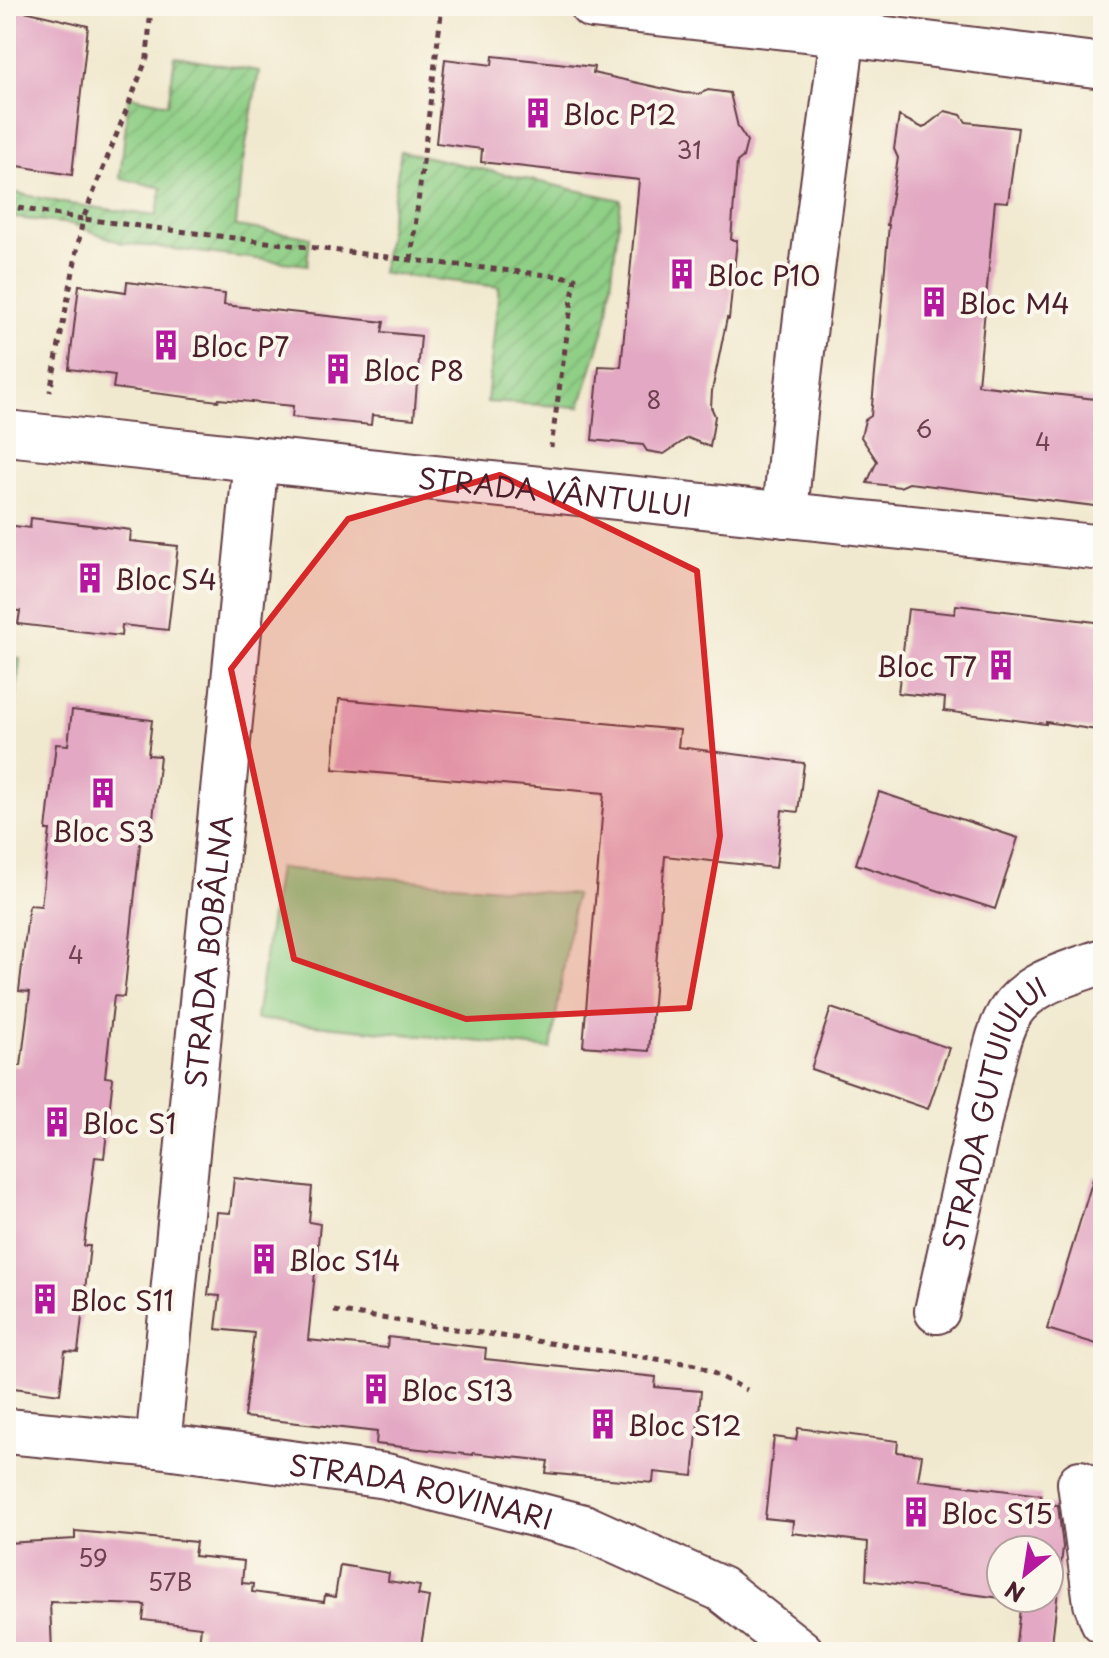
<svg xmlns="http://www.w3.org/2000/svg" width="1109" height="1658" font-family="'Playpen Sans',sans-serif">
<style>
.green{fill:#8fcf86;stroke:#6c7758;stroke-width:2}
.garden{fill:url(#garden-furrows);stroke:#6c7758;stroke-width:2}
.building{fill:#e3a8c3}
.lines{fill:none;stroke-linecap:round;stroke-linejoin:round}
.minor-casing{stroke:#633d44;stroke-width:48}
.path{stroke:#633d44;stroke-width:5;stroke-dasharray:6 6;stroke-linecap:butt}
.minor{stroke:#fff;stroke-width:44}
.marked{fill:#d62828;fill-opacity:0.2;stroke:#d62828;stroke-width:6;stroke-linejoin:round}
.labels{text-anchor:middle;dominant-baseline:central;stroke-width:8;stroke-linejoin:round;paint-order:stroke}
.number-label{font-size:24px;fill:#704151}
.poi-label{font-size:28px;fill:#4a1f2b;stroke:#fbf7ec;text-anchor:start}
.street-label{font-size:28px;fill:#4a1f2b;stroke:#fbf7ec}
</style>
<defs>
<pattern id="garden-furrows" width="10" height="10" patternUnits="userSpaceOnUse" patternTransform="scale(2)"><rect width="10" height="10" fill="#8fcf86"/><path d="M-1 1l2-2M0 10L10 0M9 11l2-2" fill="none" stroke="#7db174"/></pattern>
</defs>
<rect width="100%" height="100%" fill="#fbf7ec"/>
<filter id="ink" filterUnits="userSpaceOnUse"><feTurbulence type="fractalNoise" baseFrequency=".0125" numOctaves="2"/><feDisplacementMap in="SourceGraphic" scale="16" xChannelSelector="R" yChannelSelector="G"/><feConvolveMatrix kernelMatrix="1 2 1 2 8 2 1 2 1" color-interpolation-filters="sRGB"/></filter>
<filter id="wash" filterUnits="userSpaceOnUse"><feTurbulence type="fractalNoise" baseFrequency=".006" numOctaves="4" result="noise"/><feDisplacementMap in="SourceGraphic" scale="32" xChannelSelector="R" yChannelSelector="G"/><feGaussianBlur stdDeviation="1.8" result="paint"/><feColorMatrix in="noise" values="0 0 0 0 0 0 0 0 0 0 0 0 0 0 0 0 0 1.4 0 .05"/><feComposite in="paint" operator="in"/></filter>
<g filter="url(#wash)">
<rect width="100%" height="100%" fill="#f1e9cf"/>
<path class="green" d="M6 656 20 658 6 792Z
M278 868 575 895 551 1049 256 1019Z"/>
<path class="garden" d="M175 57 259 71 241 172 236 226 310 237 307 265 122 243 72 224 6 217V191L70 204 156 216 162 188 120 178 129 96 168 104Z
M401 151 621 200 607 319 580 407 487 402 499 287 382 273Z"/>
<g id="blocks">
<path class="building" d="M12 8 88 26 72 175 6 164V63Z
M493 56 594 67 593 73 683 93 699 94 708 90 730 93 738 127 747 141 743 157 737 162 731 240H737L729 319 727 318 712 391 711 407 715 416 710 447 688 438 664 454 647 451 643 445 592 440 599 366 621 367 639 180 481 162 482 149 436 143 445 59 492 65Z
M945 111 961 115 966 122 1018 128 1008 202 995 201 978 385 1103 400V507L909 483 900 487 867 483 877 461 861 437 865 420 871 416 889 225H887L898 158 894 149 899 116 923 128Z
M127 282 225 294 224 305 384 322 382 332 421 336 414 419 372 415 371 425 292 417 293 406 219 399 218 401 113 388 115 375 69 369 79 285 126 292Z
M31 518 131 530 130 541 178 546 168 630 122 625 121 636 18 624 20 611 6 610V525L30 528Z
M956 605 1103 623V731L1046 722V724L944 711 945 698 898 693 908 609 955 614Z
M339 699 680 730 678 747 804 763 798 812 782 810 776 868 665 856 649 1051 583 1046 604 793 333 769Z
M72 710 152 720 148 755 160 756 151 836 141 835 124 997 114 996 105 1077 113 1078 104 1158 95 1157 84 1246H90L78 1352 65 1351 60 1394 6 1387V1092L9 1066H21L30 992 19 991 29 905 41 906 50 830H46L56 744 68 745Z
M879 792 1018 838 995 909 856 864Z
M831 1008 949 1048 928 1109 811 1069Z
M1094 1176 1103 1178V1346L1047 1329Z
M234 1178 312 1187 309 1222 320 1224 308 1340 387 1348 388 1337 486 1348 485 1359 656 1377 655 1387 701 1391 693 1476 654 1472 653 1483 546 1473 548 1461 473 1453V1455L376 1444 377 1432 244 1417 254 1333 216 1329 220 1296 208 1295 217 1212 230 1213Z
M798 1428 898 1441 897 1452 922 1455 918 1480 1041 1495 1040 1504 1058 1505 1063 1547 1051 1652H1015L1021 1600 1004 1598H1049V1550H1001V1598L866 1580 868 1542 792 1533 793 1521 765 1518 774 1437 796 1440Z
M75 1531 196 1542 194 1556 244 1561 242 1583 253 1584 252 1592 324 1602 325 1595 335 1597 340 1565 389 1573 388 1581 420 1586 418 1595 429 1597 420 1652H198L201 1627 143 1620 145 1605 50 1602 52 1652H10L6 1543 75 1539Z"/>
</g>
</g>
<g filter="url(#ink)">
<use href="#blocks" fill-opacity="0" stroke="#633d44" stroke-width="2"/>
<g class="lines">
<g class="minor-casing">
<g id="minor">
<path d="M592 6 814 30 1103 66"/>
<path id="s1" d="M6 433 1103 548"/>
<path d="M785 515C799 354 822 194 843 34"/>
<path id="s2" d="M937 1311 989 1076C994 1056 999 1028 1011 1011 1031 981 1071 973 1103 961"/>
<path id="s3" d="M6 1431 158 1445 386 1476 584 1527 721 1589 801 1652"/>
<path id="s4" d="M158 1445 256 459"/>
<path d="M1080 1483 1096 1603 1103 1621"/>
</g>
</g>
<path class="path" d="M151 6 147 58 83 219 411 260 575 278 551 447
M6 206 83 219 50 392
M411 260 442 6
M334 1311 697 1365 747 1390"/>
<use href="#minor" class="minor"/>
</g>
</g>
<path class="marked" d="M500 475 697 571 720 836 689 1008 466 1019 294 959 231 669 348 519Z"/>
<defs>
<g id="building-bare" transform="scale(2.4)"><path d="M-4-6H4V6H1V3H-1V6H-4ZM-2.5-4.3h1.7v1.8h-1.7ZM.8-4.3h1.7v1.8H.8ZM-2.5-1h1.7V.8h-1.7ZM.8-1h1.7V.8H.8Z" fill="#b5179e" stroke="#fbf7ec" stroke-width="2.5" paint-order="stroke"/></g>
</defs>
<g fill-rule="evenodd">
<use href="#building-bare" x="538" y="113"/>
<use href="#building-bare" x="682" y="274"/>
<use href="#building-bare" x="934" y="302"/>
<use href="#building-bare" x="166" y="345"/>
<use href="#building-bare" x="338" y="369"/>
<use href="#building-bare" x="90" y="578"/>
<use href="#building-bare" x="1001" y="665"/>
<use href="#building-bare" x="103" y="793"/>
<use href="#building-bare" x="57" y="1122"/>
<use href="#building-bare" x="264" y="1259"/>
<use href="#building-bare" x="45" y="1299"/>
<use href="#building-bare" x="376" y="1389"/>
<use href="#building-bare" x="603" y="1424"/>
<use href="#building-bare" x="916" y="1512"/>
</g>
<g class="labels">
<g class="number-label">
<text x="689" y="149">31</text>
<text x="654" y="399">8</text>
<text x="924" y="428">6</text>
<text x="1043" y="441">4</text>
<text x="76" y="954">4</text>
<text x="93" y="1557">59</text>
<text x="170" y="1581">57B</text>
</g>
<g class="poi-label">
<text x="562" y="113">Bloc P12</text>
<text x="706" y="274">Bloc P10</text>
<text x="958" y="302">Bloc M4</text>
<text x="190" y="345">Bloc P7</text>
<text x="362" y="369">Bloc P8</text>
<text x="114" y="578">Bloc S4</text>
<text x="977" y="665" text-anchor="end">Bloc T7</text>
<text x="103" y="830" text-anchor="middle">Bloc S3</text>
<text x="81" y="1122">Bloc S1</text>
<text x="288" y="1259">Bloc S14</text>
<text x="69" y="1299">Bloc S11</text>
<text x="400" y="1389">Bloc S13</text>
<text x="627" y="1424">Bloc S12</text>
<text x="940" y="1512">Bloc S15</text>
</g>
<g class="street-label">
<text stroke="none"><textPath href="#s1" startOffset="552">STRADA VÂNTULUI</textPath></text>
<text stroke="none"><textPath href="#s4" startOffset="496">STRADA BOBÂLNA</textPath></text>
<text stroke="none"><textPath href="#s2" startOffset="208">STRADA GUTUIULUI</textPath></text>
<text stroke="none"><textPath href="#s3" startOffset="420">STRADA ROVINARI</textPath></text>
</g>
</g>
<rect width="1109" height="1658" fill="none" stroke="#fbf7ec" stroke-width="32"/>
<g transform="translate(1025 1574) rotate(210)"><circle r="38" fill="#fbf7ec" stroke="#b4a19f" stroke-width="2"/>
<path d="M0-6L14 30L0 20L-14 30Z" fill="#b5179e"/>
<text y="-12" font-size="22" font-weight="bold" text-anchor="middle" fill="#4a1f2b">N</text>
</g>
</svg>
